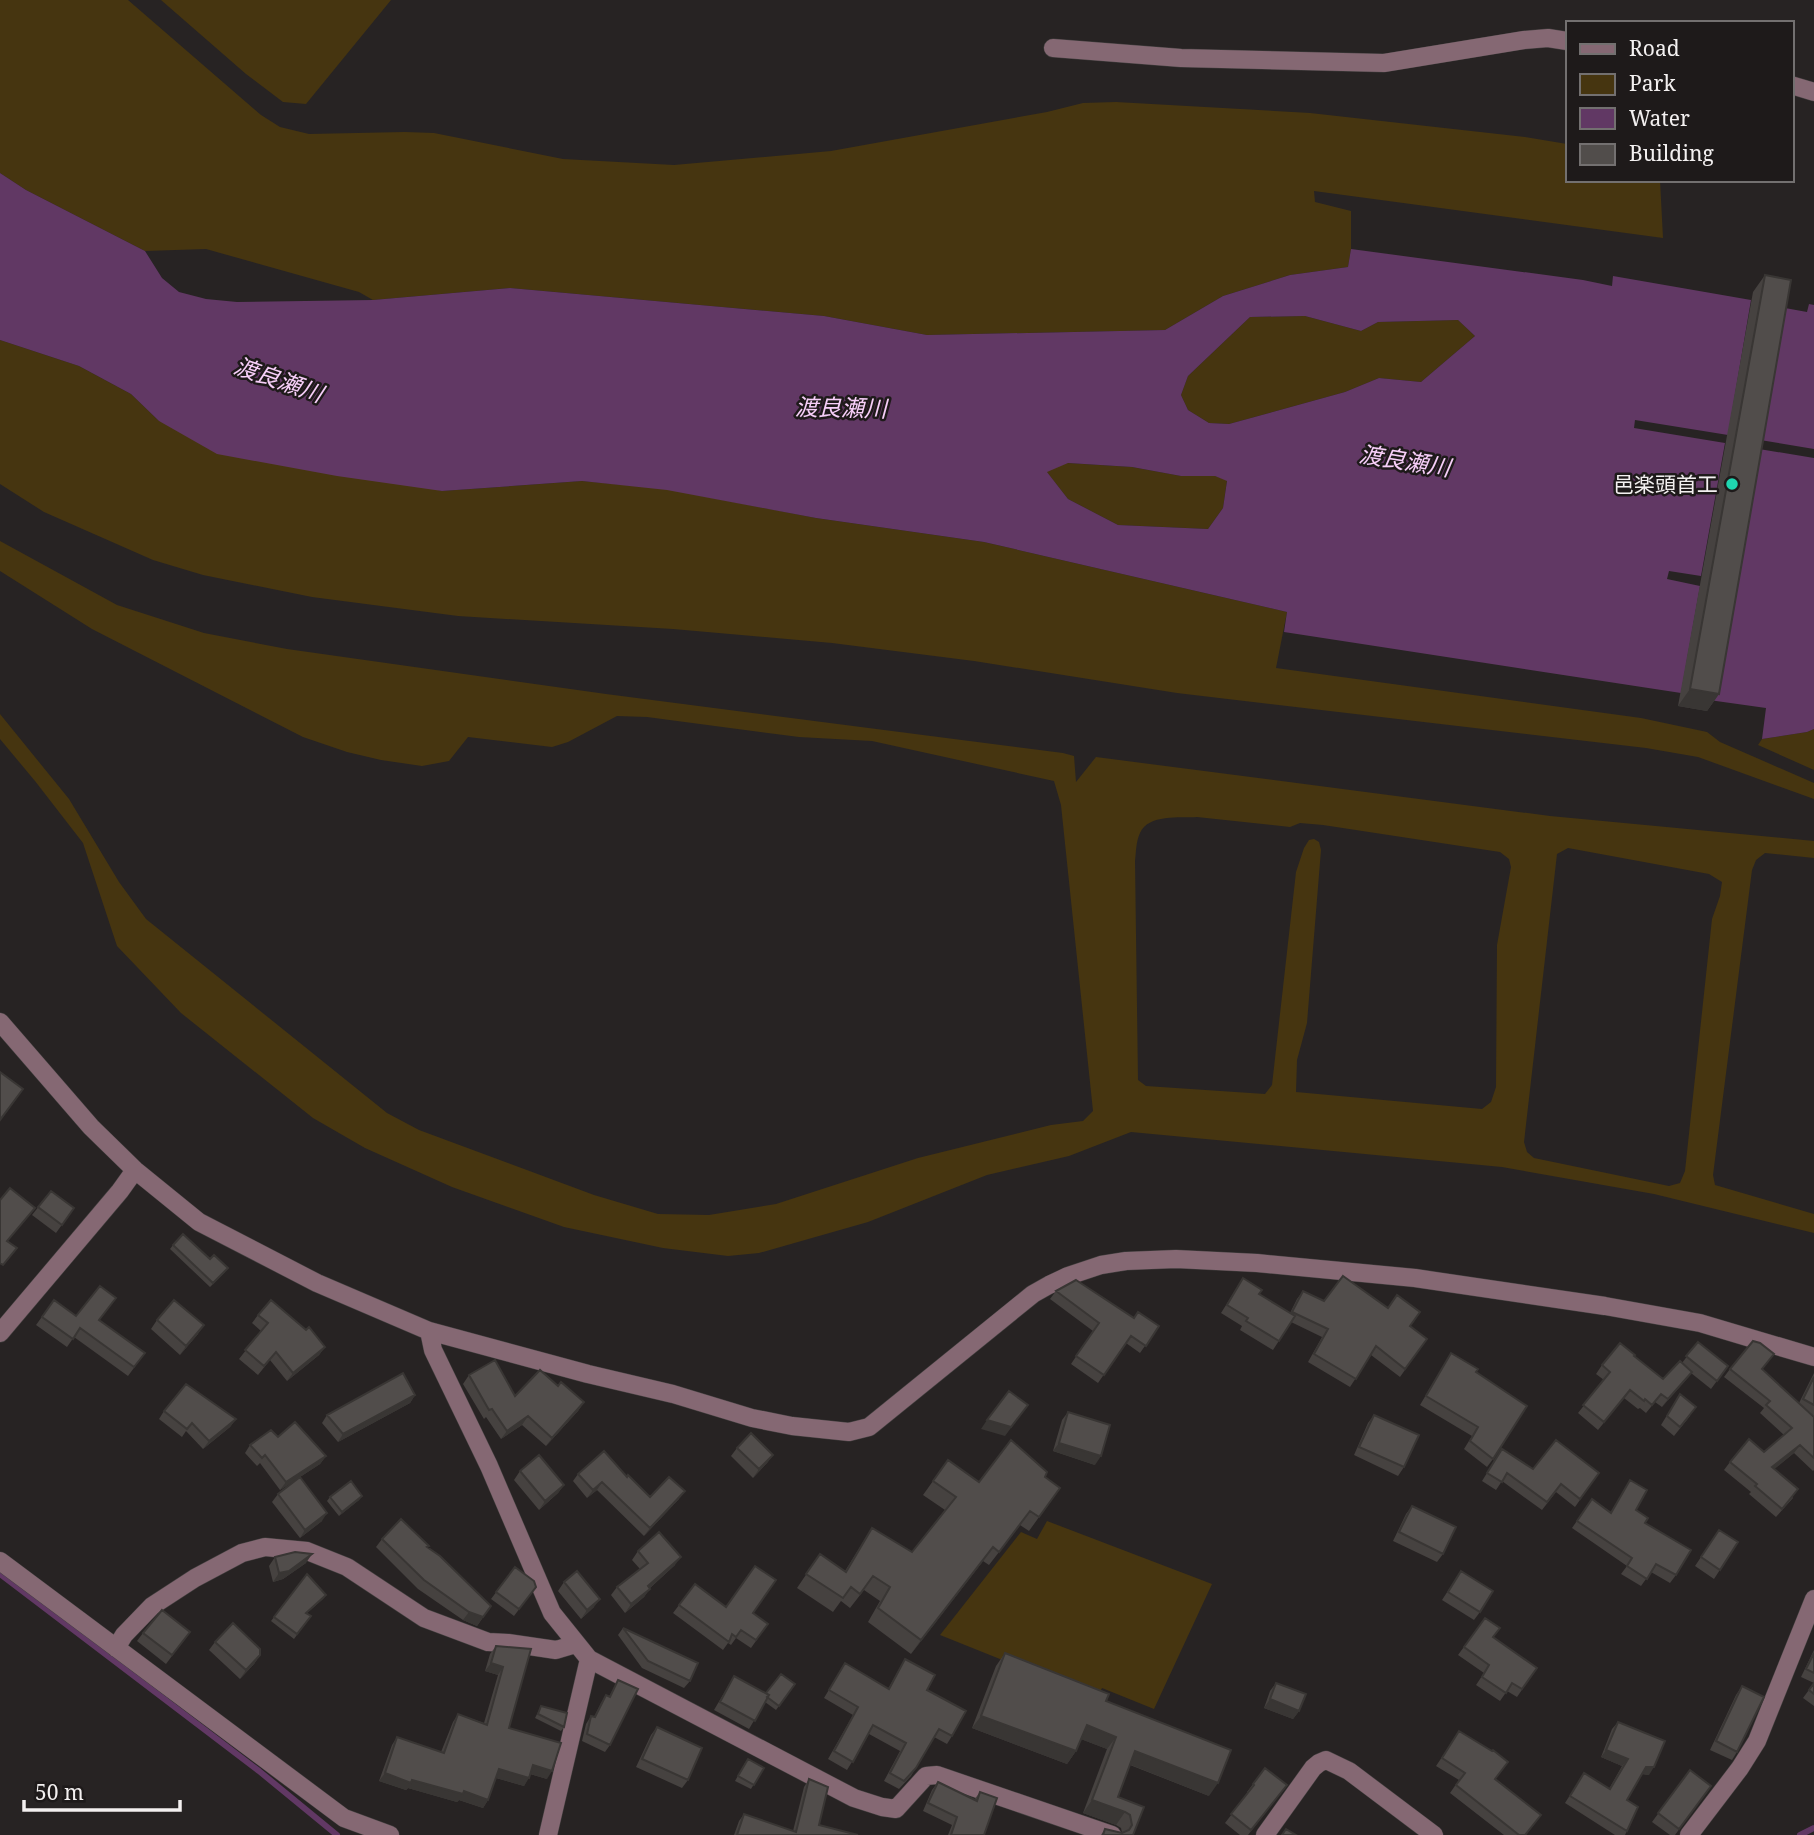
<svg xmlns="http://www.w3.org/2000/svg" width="1814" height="1835" font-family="'Noto Serif','Noto Sans JP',serif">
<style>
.green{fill:#463510;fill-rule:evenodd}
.water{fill:#613864;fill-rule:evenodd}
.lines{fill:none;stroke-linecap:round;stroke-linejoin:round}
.stream{stroke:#613864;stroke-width:6}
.minor-casing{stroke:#444040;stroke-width:19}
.minor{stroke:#856873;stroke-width:18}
.wall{fill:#464240}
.shaded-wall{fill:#393634}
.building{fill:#514d4b;stroke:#393634;stroke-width:2}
.poi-dot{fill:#1fd5b0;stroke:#1e1a1a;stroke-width:2.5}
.labels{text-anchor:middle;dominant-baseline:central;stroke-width:5;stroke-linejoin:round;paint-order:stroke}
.poi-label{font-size:21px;fill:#f3f0f0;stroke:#1e1a1a;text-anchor:end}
.water-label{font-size:23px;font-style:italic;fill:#f7cff9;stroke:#1e1a1a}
</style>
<rect width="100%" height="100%" fill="#272323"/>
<path class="green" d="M0 0H128L261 115 280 127 309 134 405 132 434 133 563 159 674 165 831 151 1047 112 1083 103 1116 102 1310 113 1525 137 1567 144V180H1660L1663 238 1314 191 1315 202 1351 211V249L1348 267 1290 275 1223 296 1165 330 927 335 824 316 510 288 373 300 359 292 206 249 145 251 26 190 0 173Z
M161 0H391L306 104 283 102 246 74Z
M1305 316 1361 331 1378 322 1458 320 1475 336 1421 382 1379 378 1345 392 1229 424 1209 423 1188 410 1181 395 1188 376 1250 317Z
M0 340 79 366 131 394 159 421 442 491 582 481 667 489 816 518 984 542 1287 612 1276 668 1641 718 1707 732 1720 742 1814 783V799L1698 757 1646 748 1177 693 974 661 832 643 673 629 458 616 312 597 203 575 153 560 44 512 0 484Z
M1067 463 1132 467 1181 476H1215L1227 480 1223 508 1208 529 1118 525 1068 499 1046 471Z
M0 541 117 605 204 633 287 649 606 694 1063 753 1074 756 1076 782 1096 757 1550 816 1814 841V858L1765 853 1756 860 1752 870 1713 1175 1715 1185 1814 1214V1233L1654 1194 1502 1167 1131 1132 1069 1156 987 1175 868 1222 759 1253 728 1256 663 1248 564 1227 452 1187 365 1148 313 1118 181 1013 117 946 83 843 35 781 0 739V714L69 799 119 882 146 919 387 1113 419 1130 594 1195 658 1214 709 1215 776 1204 918 1158 1051 1125 1083 1121 1093 1111 1061 805 1054 781 872 741 799 737 647 717 617 716 568 742 552 747 468 737 449 761 422 766 381 760 347 752 303 737 92 629 0 571ZM1197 817 1290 827 1300 823 1323 825 1500 852 1509 859 1511 867 1497 945 1496 1087 1491 1102 1482 1109 1296 1092 1297 1060 1307 1023 1321 850 1319 842 1314 839 1309 840 1304 848 1296 872 1272 1085 1265 1094 1146 1086 1138 1080 1135 861C1136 853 1136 841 1140 833 1148 814 1180 818 1197 817ZM1568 848 1709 874 1722 882 1720 896 1712 919 1685 1171 1680 1183 1669 1186 1534 1158 1527 1152 1524 1142 1557 854Z
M1814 729V770L1758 745 1762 739 1807 732Z
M1047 1521 1212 1584 1154 1709 1102 1688 1097 1698 940 1635 1021 1532 1037 1539Z"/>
<path class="water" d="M0 173 26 190 145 251 162 278 179 292 206 299 237 302 373 300 510 288 824 316 927 335 1165 330 1223 296 1290 275 1348 267 1351 249 1583 280 1612 286 1613 276 1751 300 1728 435 1635 420 1634 428 1725 443 1701 576 1669 571 1667 579 1700 586 1681 693 1284 632 1287 612 984 542 816 518 667 490 582 481 442 491 337 476 217 454 159 421 131 394 79 366 0 340ZM1305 316 1361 331 1378 322 1458 320 1475 336 1421 382 1379 378 1345 392 1229 424 1209 423 1188 410 1181 395 1188 376 1250 317ZM1068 463 1132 467 1181 476H1215L1227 481 1223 508 1208 529 1118 525 1068 499 1047 472Z
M1809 304 1814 305V449L1754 439 1785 308 1807 312Z
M1753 448 1814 458V729L1807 732 1762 739 1766 708 1709 700Z"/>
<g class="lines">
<path class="stream" d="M0 1574 259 1771 337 1835
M1800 1835 1814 1828"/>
<g class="minor-casing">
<path id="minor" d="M1053 48 1181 58 1384 63 1524 40 1548 38 1567 41
M1791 85 1814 92
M0 1022 91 1127 135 1170 199 1222 317 1283 429 1331 588 1374 673 1394 752 1418 792 1426 849 1432 869 1427 1033 1294 1049 1285 1068 1276 1101 1265 1126 1261 1176 1259 1257 1263 1415 1278 1605 1306 1700 1323 1814 1357
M429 1331 433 1350 489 1466 552 1613 589 1659 854 1798 882 1807 896 1809 926 1776 937 1775 1112 1835
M0 1333 120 1191 135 1170
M0 1561 344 1818 390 1835
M116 1648 124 1635 152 1606 195 1578 242 1553 265 1547 307 1551 347 1567 424 1618 488 1642 508 1643 556 1650 576 1644
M548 1835 589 1659
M1265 1835 1313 1768 1319 1763 1326 1760 1349 1771 1434 1835
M1689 1835 1740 1768 1757 1741 1814 1599"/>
</g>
<use href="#minor" class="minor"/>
</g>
<path class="wall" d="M1765 275 1719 694 1707 711 1678 706 1753 292Z
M51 1191 74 1208 56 1233 32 1215Z
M173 1245 225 1272 210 1287 170 1249Z
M1243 1278 1259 1294 1290 1313 1297 1299 1303 1291 1324 1301 1410 1326 1427 1339 1400 1377 1371 1355 1350 1387 1308 1362 1322 1337 1291 1322 1273 1350 1240 1330 1242 1326 1221 1313Z
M1056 1291 1134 1318 1159 1326 1140 1353 1126 1343 1098 1383 1071 1364 1093 1331 1050 1299Z
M54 1300 76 1316 99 1321 145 1353 128 1376 74 1337 67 1347 36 1325Z
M258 1315 325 1347 319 1355 287 1381 270 1360 258 1375 239 1359 261 1331 252 1323Z
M157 1320 198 1334 180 1355 151 1329Z
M1698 1342 1728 1366 1711 1389 1691 1373 1662 1407 1655 1402 1646 1413 1640 1408 1638 1409 1624 1398 1598 1430 1578 1413 1604 1380 1596 1374 1602 1365 1634 1356 1663 1379 1682 1363Z
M1451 1353 1493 1459 1487 1467 1464 1449 1472 1436 1420 1405Z
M1730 1369H1762L1799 1403 1814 1373V1470L1813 1471 1794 1453 1774 1469 1793 1498 1776 1517 1749 1494 1751 1492 1724 1470 1730 1462 1764 1452 1784 1435 1760 1413 1764 1408 1724 1377Z
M469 1375 515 1396 558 1386 584 1402 578 1411 546 1446 522 1425 501 1439 486 1417 484 1419 463 1384Z
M1680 1394 1690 1416 1674 1436 1661 1425Z
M415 1395 410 1403 338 1442 322 1423 327 1415Z
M164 1411 236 1419 230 1427 203 1449 186 1431 182 1437 159 1419Z
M1068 1412 1095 1465 1053 1451 1062 1420Z
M1374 1415 1404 1467 1398 1476 1354 1455 1368 1423Z
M278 1437 326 1456 320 1464 300 1477 322 1521 300 1538 272 1502 278 1494 294 1481 280 1490 260 1463 257 1466 245 1453 250 1445Z
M737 1448 773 1455 767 1463 753 1478 731 1456Z
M1497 1457 1533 1469 1599 1473 1575 1507 1556 1492 1542 1510 1502 1481 1496 1490 1482 1481Z
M948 1460 979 1482 1045 1477 1060 1488 1029 1531 1020 1525 989 1565 983 1561 911 1654 868 1622 880 1601 864 1590 850 1608 841 1601 833 1612 797 1588 820 1554 845 1571 872 1528 912 1552 945 1510 923 1495Z
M520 1471 564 1485 558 1493 539 1510 514 1480Z
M578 1474 627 1477 650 1497 679 1499 644 1536 597 1490 587 1498 573 1481Z
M1630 1480 1636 1510 1676 1575 1670 1583 1651 1572 1641 1586 1621 1574 1627 1566 1572 1528 1592 1499 1611 1512Z
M362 1496 359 1500 339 1516 327 1501 330 1497Z
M1412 1506 1443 1554 1437 1562 1393 1541 1406 1514Z
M1719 1530 1738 1542 1714 1579 1695 1566Z
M382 1539 429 1546 427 1548 491 1606 477 1626 463 1620 418 1589 376 1547Z
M638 1551 675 1565 650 1588 644 1597 625 1613 611 1595 617 1587 640 1569 632 1560Z
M275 1557 306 1563 283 1579 273 1582 269 1566Z
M515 1567 536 1587 514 1616 491 1599Z
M1461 1571 1480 1612 1474 1620 1442 1600Z
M307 1574 326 1595 323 1599 307 1613 311 1616 294 1639 271 1621Z
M564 1582 594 1607 581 1619 558 1591Z
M695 1584 726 1607 753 1613 768 1624 751 1648 736 1638 731 1645 728 1643 723 1650 673 1613Z
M1485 1618 1493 1637 1537 1668 1517 1697 1507 1691 1500 1701 1476 1685 1484 1673 1458 1655Z
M623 1628 690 1681 684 1688 642 1668 618 1635Z
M190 1632 166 1664 137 1641 143 1633Z
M215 1642 260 1655 254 1664 240 1679 209 1650Z
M496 1646 531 1649 509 1728 547 1779 530 1774 524 1786 496 1778 488 1800 483 1808 459 1800 457 1802 408 1788 406 1790 379 1781 392 1745 397 1737 441 1752 453 1722 458 1714 484 1723 498 1675 485 1671 490 1654Z
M1814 1650V1706L1803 1698 1814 1683 1801 1677Z
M1005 1653 1106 1701 1209 1796 1130 1765 1118 1797 1144 1807 1133 1835H1101L1105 1829 1122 1833 1121 1828 1116 1825 1083 1813 1107 1749 1081 1739 1076 1751 1067 1764 972 1728 996 1666Z
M905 1659 927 1690 952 1736 947 1744 934 1737 911 1776 899 1789 884 1781 900 1751 869 1734 847 1770 828 1759 853 1715 824 1698 845 1663 888 1689Z
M734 1676 766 1693 795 1684 776 1710 765 1702 749 1729 714 1710Z
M618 1680 610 1745 605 1752 582 1741 586 1724 591 1716 594 1717 601 1703 606 1695 609 1697Z
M1276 1683 1299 1711 1293 1719 1264 1708 1270 1691Z
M1742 1686 1737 1752 1732 1760 1710 1750 1736 1695Z
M541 1706 564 1727 561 1731 535 1718Z
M1618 1722 1649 1775 1642 1774 1627 1800V1831L1625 1835H1615L1565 1803 1584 1773 1609 1789 1622 1766 1601 1757 1612 1729Z
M657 1727 688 1780 682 1788 636 1767 651 1735Z
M1454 1739 1496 1779 1541 1815 1526 1835H1504L1450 1793 1459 1780 1436 1766Z
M745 1763 764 1768 751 1789 735 1781Z
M1690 1770 1711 1786 1675 1835H1670L1652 1822Z
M809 1779 819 1825 858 1835H734L739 1821 744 1814 793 1831 804 1787Z
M938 1782 974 1800 980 1792 984 1835H948L952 1825 923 1811 932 1790Z
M1253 1784 1287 1785 1248 1835H1240L1225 1823 1248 1793 1247 1792Z"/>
<path class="shaded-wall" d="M1690 689 1719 694 1707 711 1678 706Z
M204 1325 198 1334 180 1355 186 1346Z
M325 1347 319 1355 287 1381 293 1373Z
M1692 1372 1686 1380 1662 1407 1668 1399Z
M415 1395 410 1403 338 1442 343 1434Z
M584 1402 578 1411 546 1446 552 1438Z
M1028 1405 1005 1436 981 1429 987 1420Z
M528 1416 522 1425 501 1439 507 1431Z
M236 1419 230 1427 203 1449 209 1441Z
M1059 1443 1101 1456 1095 1465 1053 1451Z
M1800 1445 1794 1453 1766 1476 1772 1467Z
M773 1455 767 1463 753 1478 759 1469Z
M326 1456 320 1464 280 1490 286 1482Z
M602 1482 597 1490 587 1498 593 1490Z
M564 1485 558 1493 539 1510 545 1501Z
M685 1491 679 1499 644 1536 650 1528Z
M362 1496 359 1500 339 1516 342 1512Z
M327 1513 322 1521 300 1538 305 1530Z
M993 1547 983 1561 911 1654 921 1640Z
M312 1554 306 1563 283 1579 273 1582 279 1573Z
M681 1557 675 1565 642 1595 648 1586Z
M650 1589 644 1597 625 1613 631 1604Z
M600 1599 594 1607 581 1619 587 1610Z
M469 1612 483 1617 477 1626 463 1620Z
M260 1655 254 1664 240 1679 246 1670Z
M491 1663 503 1667 498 1675 485 1671Z
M1270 1699 1299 1711 1293 1719 1264 1708Z
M981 1716 1076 1751 1067 1764 972 1728Z
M1087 1725 1116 1737 1107 1749 1078 1738Z
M1606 1750 1628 1759 1622 1766 1601 1757Z
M1135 1751 1218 1783 1209 1796 1126 1763Z
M533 1765 552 1771 547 1779 527 1773Z
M1646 1767H1654L1649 1775 1641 1774Z
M499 1769 529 1778 524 1786 493 1777Z
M385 1773 464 1791 488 1800 483 1808 459 1800 457 1802 408 1788 406 1790 379 1781Z
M1092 1800 1125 1812 1116 1825 1083 1813Z"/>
<path class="building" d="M1765 275 1791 280 1719 694 1690 689Z
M0 1072 23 1089 0 1120Z
M10 1188 35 1208 7 1241 17 1248 3 1265 0 1263V1200Z
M51 1191 74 1208 62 1225 38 1207Z
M183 1234 210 1259 214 1255 228 1268 213 1283 173 1245Z
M1343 1276 1388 1308 1397 1295 1420 1312 1410 1326 1427 1339 1405 1369 1376 1346 1356 1379 1314 1354 1328 1329 1292 1312 1303 1291 1324 1301Z
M1243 1278 1262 1290 1259 1294 1295 1316 1279 1341 1246 1321 1248 1318 1227 1305Z
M1076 1280 1134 1318 1138 1312 1159 1326 1146 1346 1131 1336 1104 1375 1076 1356 1099 1323 1056 1291Z
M100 1286 116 1298 99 1320 145 1353 134 1367 80 1328 73 1339 42 1317 54 1300 76 1316Z
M174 1300 204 1325 186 1346 157 1320Z
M271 1300 306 1330 309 1327 325 1347 293 1373 276 1352 264 1366 245 1350 268 1323 258 1315Z
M1753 1341 1760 1343 1774 1354 1762 1369 1814 1417V1458L1800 1445 1772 1467 1798 1489 1782 1509 1755 1486 1757 1484 1730 1462 1749 1439 1764 1452 1792 1428 1766 1405 1770 1401 1730 1369Z
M1698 1342 1728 1366 1717 1381 1686 1356Z
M1620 1343 1635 1355 1634 1356 1663 1379 1680 1361 1692 1372 1668 1399 1661 1394 1652 1405 1645 1399 1644 1401 1630 1390 1604 1422 1583 1405 1610 1372 1602 1365Z
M1451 1353 1478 1369 1476 1372 1527 1406 1493 1459 1470 1441 1478 1427 1426 1396Z
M495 1360 515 1396 540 1370 558 1386 561 1382 584 1402 552 1438 528 1416 507 1431 492 1409 489 1410 469 1375Z
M403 1373 415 1395 343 1434 327 1415Z
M1814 1377V1405L1803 1399Z
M186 1384 236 1419 209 1441 192 1423 187 1429 164 1411Z
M1009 1391 1028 1405 1011 1427 987 1420Z
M1680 1394 1696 1407 1680 1427 1667 1416Z
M1068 1412 1110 1425 1101 1456 1059 1443Z
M1374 1415 1419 1435 1404 1467 1359 1447Z
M295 1422 326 1456 286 1482 265 1455 262 1458 250 1445 271 1430 278 1437Z
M751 1433 773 1455 759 1469 737 1448Z
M1011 1440 1047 1472 1045 1477 1060 1488 1039 1517 1030 1511 999 1552 993 1547 921 1640 878 1608 890 1587 873 1576 860 1594 851 1587 843 1598 806 1574 820 1554 846 1572 872 1528 912 1552 956 1497 933 1481 948 1460 979 1482Z
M1556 1440 1599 1473 1580 1499 1561 1484 1547 1502 1507 1473 1502 1482 1487 1473 1502 1449 1533 1469Z
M604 1451 627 1477 628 1475 650 1497 669 1477 685 1491 650 1528 602 1482 593 1490 578 1474Z
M539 1455 564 1485 545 1501 520 1471Z
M300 1477 327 1513 305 1530 278 1494Z
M1630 1480 1647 1490 1636 1510 1648 1518 1645 1523 1691 1550 1676 1575 1656 1564 1647 1579 1627 1566 1632 1558 1577 1521 1592 1499 1611 1513Z
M351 1481 362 1496 342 1512 330 1497Z
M1412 1506 1456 1527 1443 1554 1399 1532Z
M401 1519 429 1546 427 1547 440 1556 491 1606 483 1617 469 1612 424 1580 382 1539Z
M1719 1530 1738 1542 1720 1570 1701 1557Z
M659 1532 681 1557 648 1586 650 1589 631 1604 617 1587 648 1563 638 1551Z
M295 1552 312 1554 289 1571 279 1573 275 1557Z
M755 1566 776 1580 753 1613 768 1624 756 1640 741 1630 736 1637 732 1634 729 1642 679 1605 695 1584 726 1607Z
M515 1567 534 1581 536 1587 519 1609 496 1592Z
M577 1571 600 1599 587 1610 564 1582Z
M1461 1571 1493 1591 1480 1612 1448 1592Z
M307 1574 326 1595 306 1613 311 1616 297 1634 274 1617Z
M162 1610 190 1632 172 1655 143 1633Z
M1485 1618 1500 1628 1493 1637 1537 1668 1522 1689 1512 1683 1506 1693 1482 1677 1489 1665 1464 1647Z
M233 1623 260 1649V1655L246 1670 215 1642Z
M623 1628 698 1663 690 1681 648 1661Z
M496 1646 531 1649 509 1728 561 1743 552 1771 533 1765 529 1778 499 1769 488 1800 464 1791 463 1794 412 1780 411 1783 385 1773 397 1737 444 1753 458 1714 487 1725 503 1667 491 1663Z
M1005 1653 1109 1694 1106 1701 1231 1750 1218 1783 1135 1751 1118 1797 1144 1807 1133 1835H1103L1105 1829 1122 1833 1129 1830 1132 1825 1130 1815 1125 1812 1092 1800 1116 1737 1087 1725 1076 1751 981 1716Z
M1814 1653V1673L1806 1669Z
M905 1659 935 1675 927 1690 966 1711 952 1736 939 1729 916 1768 904 1781 890 1773 906 1743 873 1725 853 1762 834 1751 858 1707 829 1690 845 1663 889 1689Z
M781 1674 795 1684 779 1706 767 1697 769 1695 766 1693Z
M734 1676 769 1695 755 1721 720 1702Z
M618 1680 638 1689 610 1745 587 1734 591 1716 595 1717 606 1695 610 1697Z
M1276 1683 1306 1694 1299 1711 1270 1699Z
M1814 1683V1694L1809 1690Z
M1742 1686 1764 1697 1737 1752 1716 1741Z
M541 1706 567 1713 564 1727 538 1714Z
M1618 1722 1665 1741 1654 1767H1646L1627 1800 1638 1807 1627 1831 1570 1796 1584 1773 1610 1789 1628 1759 1606 1750Z
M657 1727 702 1748 688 1780 642 1759Z
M1459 1731 1492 1751 1493 1750 1508 1762 1495 1779 1541 1815 1525 1835H1519L1456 1785 1465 1773 1442 1758Z
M748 1759 764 1768 754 1785 738 1776Z
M1265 1768 1287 1785 1251 1830 1231 1814 1254 1785 1253 1784Z
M1690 1770 1711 1786 1679 1829 1658 1813Z
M809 1779 828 1787 819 1825 858 1835H737L744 1814 796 1832Z
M938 1782 977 1801 980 1792 997 1798 984 1835H951L957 1817 928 1803Z
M1286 1829 1296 1835H1282Z"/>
<circle class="poi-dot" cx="1732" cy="484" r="7"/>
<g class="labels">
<g class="poi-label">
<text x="1718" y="484">邑楽頭首工</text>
</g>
<g class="water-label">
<text transform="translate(279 379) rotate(19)">渡良瀬川</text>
<text transform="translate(841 407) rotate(1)">渡良瀬川</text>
<text transform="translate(1405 460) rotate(9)">渡良瀬川</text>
</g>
</g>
<rect x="1566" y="21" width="228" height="161" fill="#1e1a1a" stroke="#737070" stroke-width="2"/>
<rect x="1580" y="44" width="35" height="10" fill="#856873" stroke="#737070" stroke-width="2"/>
<text x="1629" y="56" font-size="21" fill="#f3f0f0">Road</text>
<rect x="1580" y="74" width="35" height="21" fill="#463510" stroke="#737070" stroke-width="2"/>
<text x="1629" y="91" font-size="21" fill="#f3f0f0">Park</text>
<rect x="1580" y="108" width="35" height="21" fill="#613864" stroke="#737070" stroke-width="2"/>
<text x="1629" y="126" font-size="21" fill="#f3f0f0">Water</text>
<rect x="1580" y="144" width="35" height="21" fill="#514d4b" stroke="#737070" stroke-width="2"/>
<text x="1629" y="161" font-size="21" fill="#f3f0f0">Building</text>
<path d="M24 1800v10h156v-10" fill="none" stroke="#f3f0f0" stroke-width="3.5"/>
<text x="35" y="1800" font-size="21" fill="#f3f0f0" stroke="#1e1a1a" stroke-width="5" paint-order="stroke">50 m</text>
</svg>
